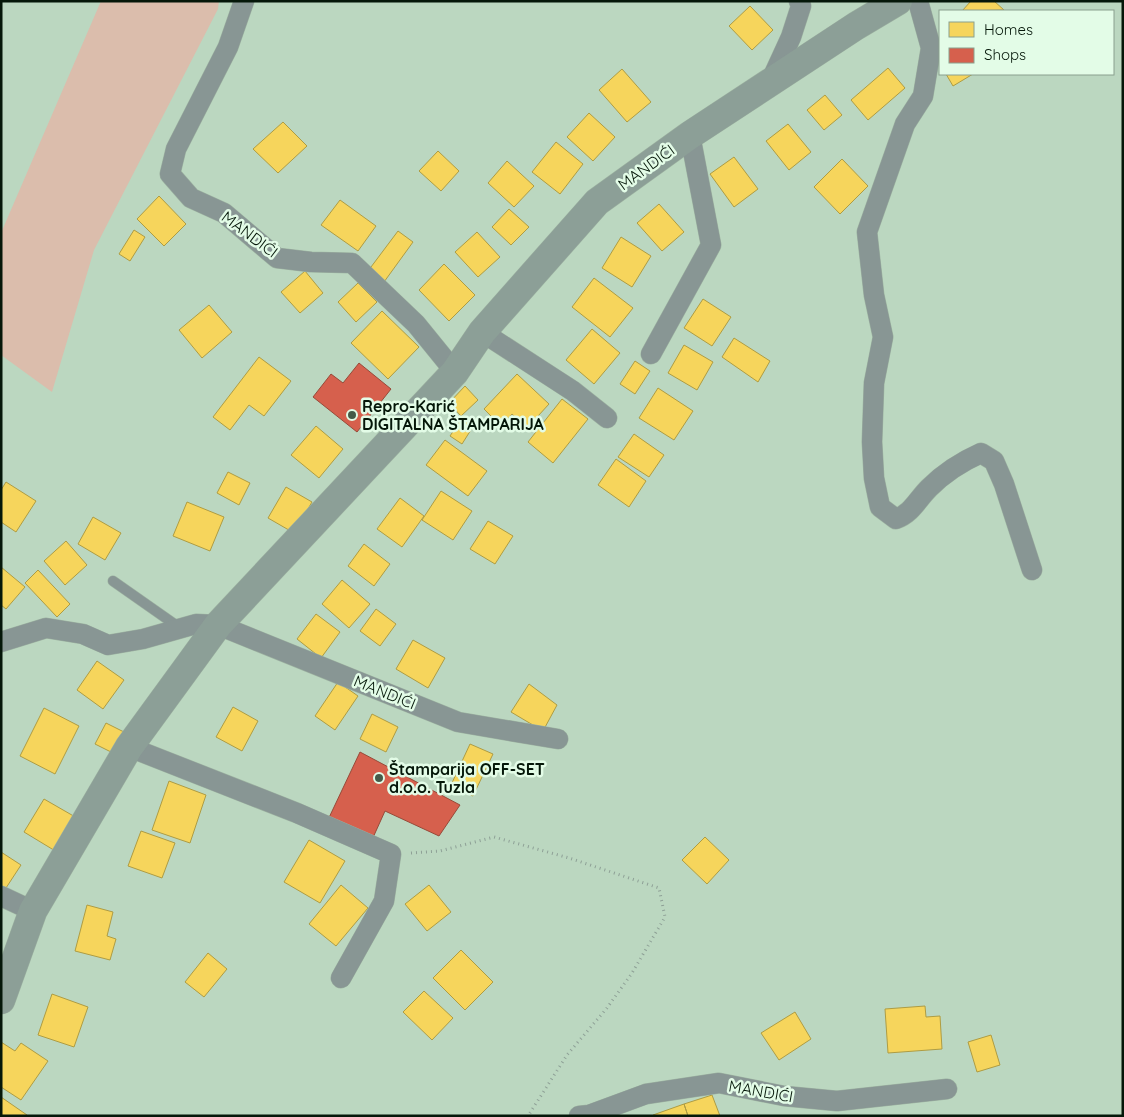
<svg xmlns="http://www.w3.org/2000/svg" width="1124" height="1117" font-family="Quicksand,sans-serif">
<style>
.green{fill:#dbbdac}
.homes{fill:#f6d55c;stroke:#ae9c43}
.shops{fill:#d6604d;stroke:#974a39}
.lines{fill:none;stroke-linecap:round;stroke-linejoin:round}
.lane-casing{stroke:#9db2a1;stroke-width:11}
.street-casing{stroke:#9db2a1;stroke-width:21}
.secondary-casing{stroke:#9db2a1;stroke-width:29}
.path{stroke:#8ea096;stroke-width:3;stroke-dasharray:1 4;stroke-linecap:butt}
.lane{stroke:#889694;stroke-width:10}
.street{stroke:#889694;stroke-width:20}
.secondary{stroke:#8c9f97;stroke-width:28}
.poi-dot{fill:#455a49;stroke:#e3fce7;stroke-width:2}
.labels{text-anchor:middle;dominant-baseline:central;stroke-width:5;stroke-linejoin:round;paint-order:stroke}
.street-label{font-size:16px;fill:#051709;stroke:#e3fce7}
.poi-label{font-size:16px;font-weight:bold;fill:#051709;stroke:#e3fce7;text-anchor:start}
</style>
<rect width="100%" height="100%" fill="#bbd7c0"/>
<path class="green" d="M101 1H219L218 9 94 250 52 392 1 355V233Z"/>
<path class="homes" d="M971 1H994L1004 10 962 11Z
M750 6 773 30 752 50 729 26Z
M888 68 905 88 868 120 851 100Z
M622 69 651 102 627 122 599 90Z
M946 74H973L953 86Z
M825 95 842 115 824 130 807 110Z
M589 113 615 137 593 161 567 137Z
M283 122 307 146 278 173 253 149Z
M788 124 811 152 789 170 766 141Z
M556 142 583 164 560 194 532 172Z
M438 151 459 171 441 191 419 171Z
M734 157 758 189 734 207 710 174Z
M842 159 868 186 840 214 814 187Z
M507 161 534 186 514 207 488 183Z
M159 196 186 224 164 246 137 219Z
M340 200 376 226 358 251 321 225Z
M659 204 684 232 662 251 637 223Z
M509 209 529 227 511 245 492 227Z
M134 230 145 237 130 261 119 254Z
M398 231 413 242 384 282 368 271Z
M477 232 500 257 478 277 455 252Z
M621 237 651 256 632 287 602 268Z
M444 264 475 295 449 321 419 290Z
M305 271 323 293 300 313 281 292Z
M594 278 633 308 610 337 572 307Z
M358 283 377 302 356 322 338 302Z
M703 299 731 317 712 346 684 328Z
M209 305 232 332 202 358 179 330Z
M382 311 419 347 388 379 351 343Z
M592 329 620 353 594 384 566 360Z
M734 338 770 361 758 382 722 357Z
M684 345 713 362 697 390 668 373Z
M259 357 291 381 264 416 249 405 230 430 213 417Z
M635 361 650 371 635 394 620 384Z
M517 374 549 404 527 428 512 414 501 426 484 409Z
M465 386 478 400 461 416 449 403Z
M658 388 693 411 674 440 639 418Z
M562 399 588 419 553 463 528 442Z
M462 418 474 425 462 444 450 436Z
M316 426 343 449 319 478 291 455Z
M634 434 664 455 649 477 618 457Z
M445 440 487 471 468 496 426 465Z
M616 459 646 481 629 507 598 485Z
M228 472 250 483 239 505 217 493Z
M6 482 36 501 16 532 1 522V490Z
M286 487 312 502 294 533 268 518Z
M441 491 472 511 453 540 422 520Z
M400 498 424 516 402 547 377 529Z
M187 502 224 517 210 551 173 536Z
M93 517 121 533 105 560 78 544Z
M488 521 513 536 495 564 470 549Z
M66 541 87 565 65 585 44 561Z
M364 544 390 564 374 586 348 566Z
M1 567 25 587 6 609 1 605Z
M38 570 70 604 57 617 25 583Z
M342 580 370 604 349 628 322 604Z
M376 609 396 624 380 646 360 631Z
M316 614 340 632 321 658 297 639Z
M413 640 445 658 428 688 396 669Z
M97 661 124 680 103 709 77 690Z
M338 682 358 696 335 730 315 716Z
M529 684 557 705 543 731 511 712Z
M233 707 258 721 242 751 216 737Z
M44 708 79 726 55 774 20 756Z
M372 714 398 727 386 752 360 739Z
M106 723 128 734 117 755 95 744Z
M470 744 493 754 473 796 451 785Z
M169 781 206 795 190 843 152 830Z
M44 799 77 818 57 852 24 832Z
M141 831 175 843 162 878 128 866Z
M705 837 729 860 707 884 682 860Z
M309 840 345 861 320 903 284 882Z
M1 852 21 865 4 891 1 889Z
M341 885 368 908 336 946 309 924Z
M429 885 451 912 427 931 405 904Z
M87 905 113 912 107 936 116 939 110 960 75 951Z
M461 950 493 982 465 1010 433 978Z
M208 953 227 969 204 997 185 982Z
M424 991 453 1018 432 1040 403 1012Z
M52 994 88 1007 74 1047 38 1035Z
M925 1006 926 1017 940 1016 942 1049 888 1053 885 1009Z
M795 1012 811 1039 779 1060 761 1033Z
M991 1035 1000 1065 977 1072 968 1042Z
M1 1042 15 1051 21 1043 48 1061 21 1100 1 1087Z
M712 1095 720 1116H688L684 1104Z
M1 1097 27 1115 26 1116H1Z
M684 1104 688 1116H654L653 1115Z"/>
<path class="shops" d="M359 363 391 389 357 432 313 397 331 374 343 383Z
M360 752 460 805 439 836 385 811 371 842 326 824Z"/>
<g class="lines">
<g class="lane-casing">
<path id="lane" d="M113 581 180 628"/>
</g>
<g class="street-casing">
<path id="street" d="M244 1 228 47 176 149 170 174 191 198 224 213 277 258 311 262 352 263 416 324 455 372
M918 1 931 48 923 96 905 124 867 232 874 295 883 337 874 383 872 442 874 478 880 507 896 519C912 513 917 500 929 488 943 474 963 461 981 453L994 461 1004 484 1032 570
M769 85 791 37 801 6 799 1
M482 332 573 391 607 418
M651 354 711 245 690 135
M1 642 46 628 83 634 108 645 143 639 196 624 218 625 458 722 558 739
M129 747 297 813 391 854 384 901 341 978
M1 896 33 911
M579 1116 589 1115 646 1094 719 1083 784 1096 837 1101 947 1089"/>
</g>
<g class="secondary-casing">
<path id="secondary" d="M1 1000 33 911 129 747 218 625 455 372 482 332 597 202 690 135 856 26 898 1"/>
</g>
<path class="path" d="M411 853 440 851 494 837 569 858 659 888 665 917 632 973 607 1008 567 1055 528 1116"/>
<use href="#lane" class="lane"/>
<use href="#street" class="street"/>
<use href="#secondary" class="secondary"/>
</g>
<g class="poi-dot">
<circle cx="352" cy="415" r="5"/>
<circle cx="379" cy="778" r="5"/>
</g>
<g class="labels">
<g class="street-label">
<text transform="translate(646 167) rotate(-36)">MANDIĆI</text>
<text transform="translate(250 234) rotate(37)">MANDIĆI</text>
<text transform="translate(385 692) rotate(22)">MANDIĆI</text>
<text transform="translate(761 1091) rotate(10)">MANDIĆI</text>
</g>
<g class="poi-label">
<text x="362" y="406">Repro-Karić<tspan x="362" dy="18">DIGITALNA ŠTAMPARIJA</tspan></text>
<text x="389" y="769">Štamparija OFF-SET<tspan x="389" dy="18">d.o.o. Tuzla</tspan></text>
</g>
</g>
<rect width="1124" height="1117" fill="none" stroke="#051709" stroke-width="5"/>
<rect x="939" y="10" width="175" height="65" fill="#e3fce7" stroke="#8aa08e"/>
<rect x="949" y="22" width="25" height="15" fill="#f6d55c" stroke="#8aa08e"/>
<text x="984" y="35" font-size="15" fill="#051709">Homes</text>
<rect x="949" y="48" width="25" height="15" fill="#d6604d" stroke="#8aa08e"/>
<text x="984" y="60" font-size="15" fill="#051709">Shops</text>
</svg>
